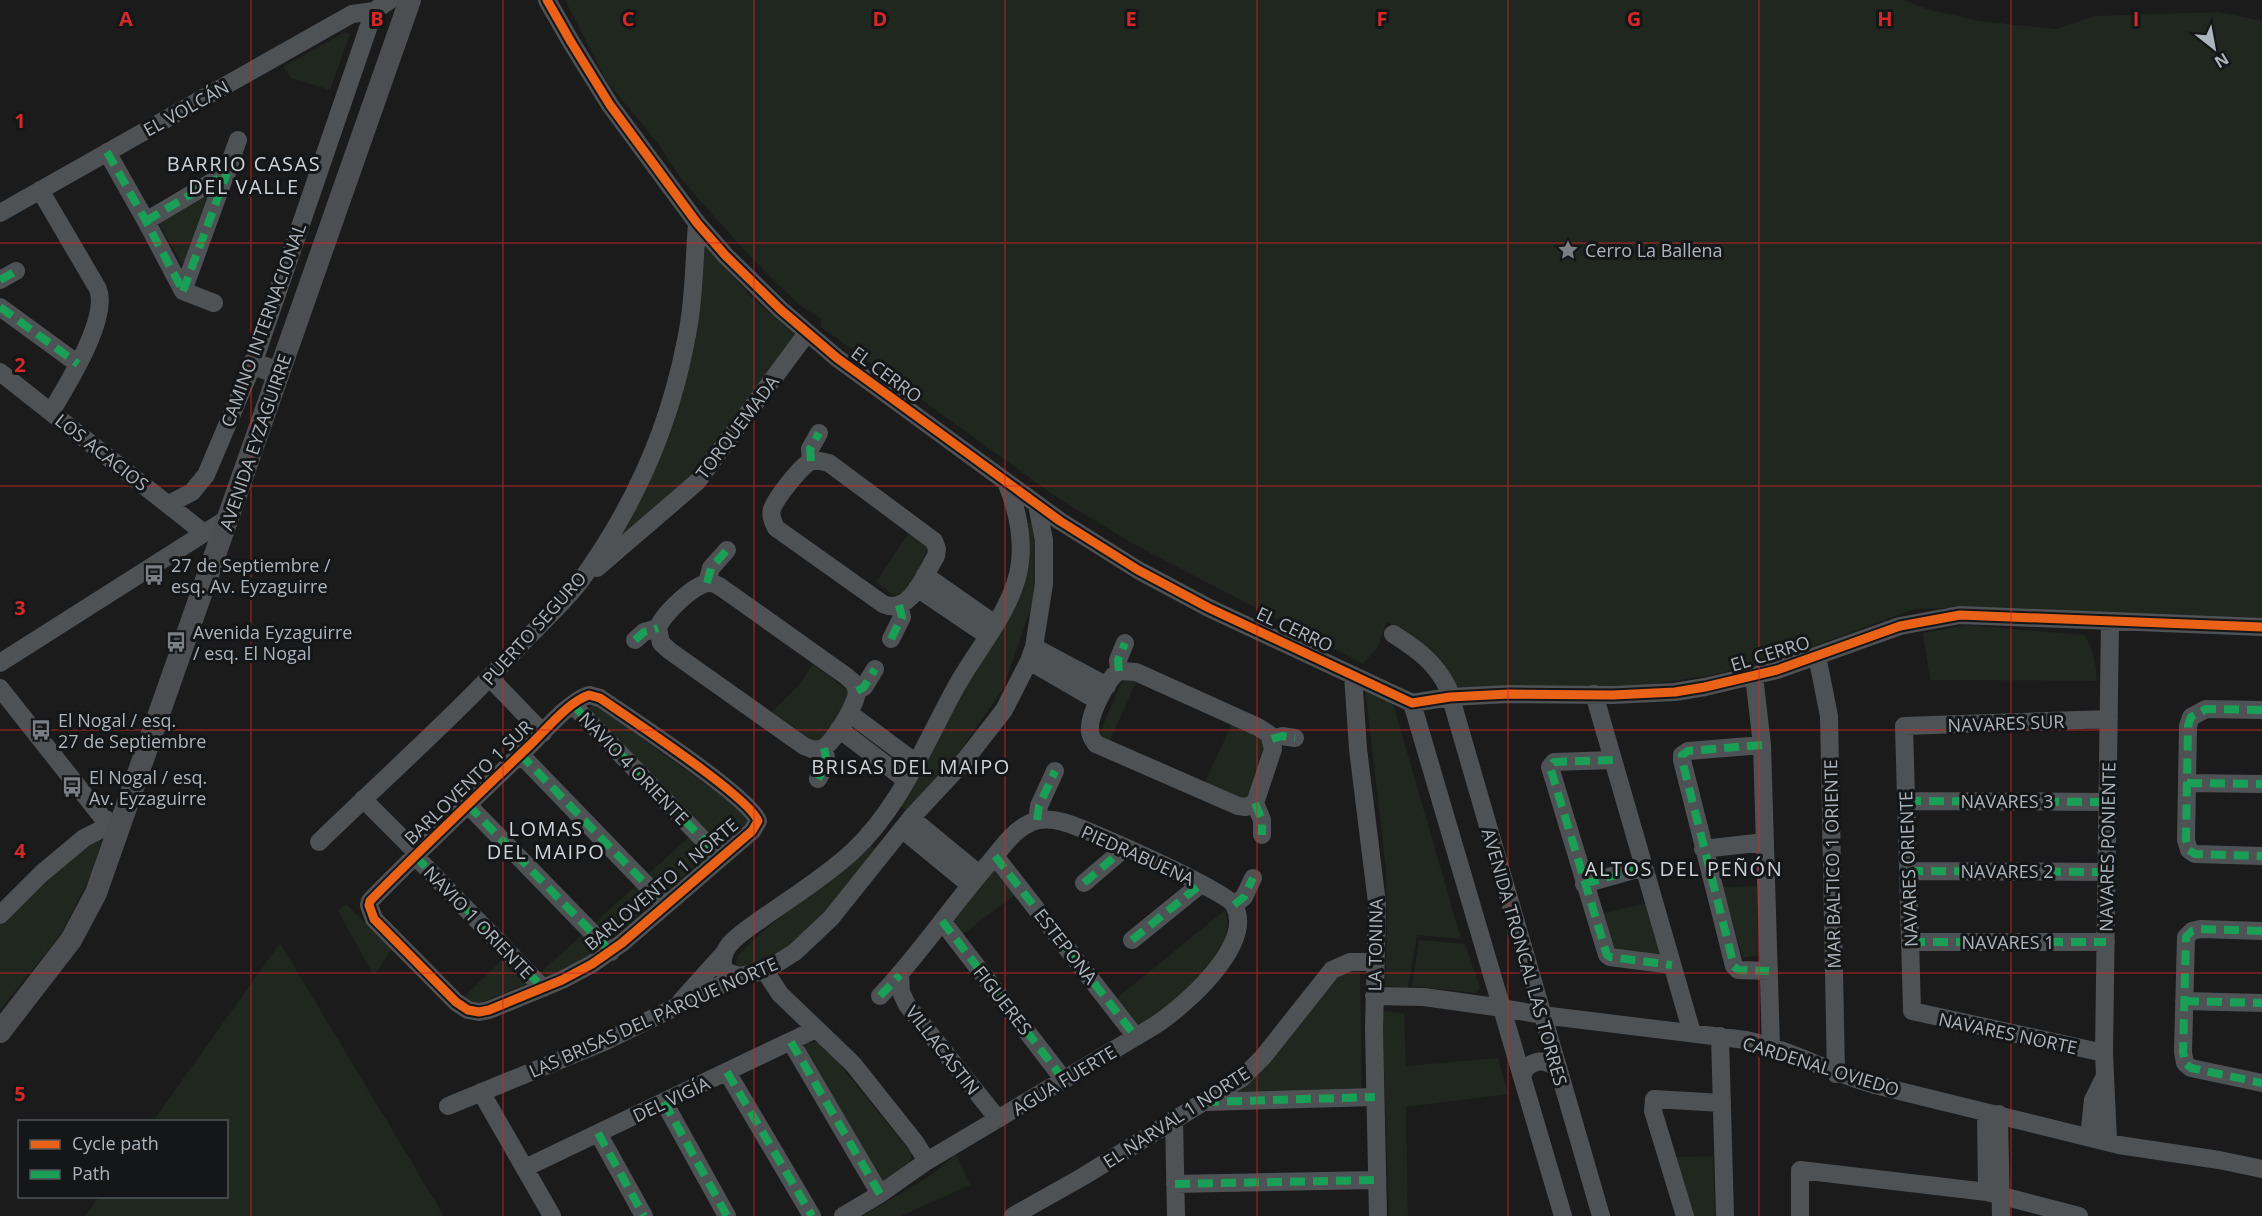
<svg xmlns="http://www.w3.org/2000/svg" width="2262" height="1216" font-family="'Open Sans',sans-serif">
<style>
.green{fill:#1f271f}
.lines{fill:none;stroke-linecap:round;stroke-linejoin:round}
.minor{stroke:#4f5255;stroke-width:18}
.major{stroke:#4d4e51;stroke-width:22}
.quiet{stroke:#1a9f57;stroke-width:8;stroke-dasharray:15 8;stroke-linecap:butt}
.cycleway-casing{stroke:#151618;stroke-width:13}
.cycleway{stroke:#ea6118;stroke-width:9}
.grid{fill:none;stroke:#d62828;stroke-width:1.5;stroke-opacity:0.55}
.labels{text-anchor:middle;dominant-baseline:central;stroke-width:6;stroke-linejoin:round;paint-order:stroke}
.street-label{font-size:18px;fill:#acb5bd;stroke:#151618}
.poi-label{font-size:18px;fill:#acb5bd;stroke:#151618;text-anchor:start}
.neighbourhood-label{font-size:20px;letter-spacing:1.5px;fill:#ced3d9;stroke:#151618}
.grid-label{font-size:20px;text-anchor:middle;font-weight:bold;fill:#d62828;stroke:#151618;stroke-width:6;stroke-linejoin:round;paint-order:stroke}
</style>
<rect width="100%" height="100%" fill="#1b1b1c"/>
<path class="green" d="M565 0H1904L1927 9 1979 21 2057 29 2094 16 2219 12 2262 21V621L1985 608 1914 609 1779 659 1712 675 1639 686 1458 691 1450 674 1387 621 1377 648 1363 664 1137 546 1059 499 821 327V319L801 306 777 284 745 251 681 179 657 142 607 82Z
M345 32 350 34 330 90 291 78 283 67Z
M218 184 187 273 157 220Z
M702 242 753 299 796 335 690 479 607 559 643 494 674 422 697 335Z
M1027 523H1037L1035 596 1003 689 949 767 916 806 906 810 900 806 928 753 1029 537Z
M911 530 924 539 928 548C920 563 912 593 894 595L876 582Z
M1966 625 2084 635C2094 648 2096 665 2097 681L1930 680 1923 633Z
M813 664 847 690 849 696 821 746 772 712 797 687Z
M1128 678 1137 680 1110 740 1103 737 1100 732 1121 683Z
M1365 688 1392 700 1461 939 1417 935 1408 988 1385 986 1387 932 1386 870Z
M594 704 744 812 749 820 720 848 585 711Z
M1232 724 1260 737 1264 746 1247 800 1204 784Z
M690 836 708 855 600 950 548 979 541 972Z
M99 838 101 843 91 875 59 937 0 1010V919L65 857Z
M869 845 879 851 824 919 790 948 751 967 741 968 736 964 737 956 760 934Z
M997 867 1017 893 963 934 952 921Z
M1757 886 1761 955 1743 958 1722 887Z
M1647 903 1662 957 1613 948 1601 914Z
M346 904 392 949 374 976 338 911Z
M1225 910C1242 958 1172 1002 1139 1026L1117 998Z
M1419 940 1465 944 1480 987 1476 993 1412 986Z
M280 943 444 1216H85L99 1197 226 1196V1122L153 1121Z
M507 955 534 981 488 1000 472 1004 463 998Z
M1348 969 1360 970 1362 1093 1228 1097 1239 1091 1260 1073 1325 987Z
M1382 1011 1404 1013 1406 1066 1498 1058 1508 1094 1406 1107 1408 1216H1389Z
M818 1042 832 1055 912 1154 909 1164 883 1182 803 1050 805 1043Z
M956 1154 970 1185 901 1216H862C893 1197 930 1180 956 1154Z
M1713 1156 1715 1216H1691L1674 1157Z"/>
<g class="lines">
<path class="minor" d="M547 0 571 42 610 105 697 223 725 255 781 310 837 358 1060 521 1138 570 1209 608 1412 703 1450 697 1509 694 1613 695 1675 692 1705 687 1777 670 1900 626 1960 615 2262 627
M107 152 146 221 183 291
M40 190 98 289C109 319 67 385 51 412
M0 213 352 14 374 11
M146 221 227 173
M0 280 16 271
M183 291 238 140
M183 291 214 303
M0 307 78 364
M0 372 204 533
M811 461H820L829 463 934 541 937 549 936 556C925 574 910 616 883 604L776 528C773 522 770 516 772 509 776 498 800 467 811 461Z
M811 461 810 449 819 433
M169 504 192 492 206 475 253 364 374 11 390 0
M597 568 697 482 807 333
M925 575 995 624
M707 583 711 568 727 550
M917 588 988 636
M658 628C662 615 695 583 709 583 714 583 718 585 722 588L846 676 854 683 857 691
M658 628 661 643 670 651 804 746 814 750 824 748
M1393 634C1417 649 1435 662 1448 688L1601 1216
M891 639 902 617 899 605
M635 640 644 632 658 628
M1034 647 1107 686
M1817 656 1829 716 1836 1074
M1029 661 1098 701
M0 663 228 518
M1119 671 1136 672 1258 727 1269 734 1273 749 1255 803 1262 820V835
M1119 671C1107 679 1088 716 1090 731 1090 736 1093 740 1096 744L1238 806 1246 807 1255 803
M1119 671 1118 660 1125 643
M1353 675 1358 749 1377 903 1374 1030 1378 1216
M1754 676 1762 745 1771 1047
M490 678 543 733
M0 688 102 817 119 827
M1594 694 1692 1033
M589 695 600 698C627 717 750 797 758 821L752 831 622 943 592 964 562 980 489 1010 479 1012 468 1010 456 1002 374 919 369 905 370 901C422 848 476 797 529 746 544 732 569 701 589 695Z
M1412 703 1563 1216
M573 705 720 857
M2262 710 2206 709 2191 717 2188 726 2186 840 2189 850 2195 854 2262 856
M849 713 916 763
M839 729 906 780
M1272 739 1282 736 1295 738
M1762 745 1688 751 1682 755V760L1734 966 1738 970 1769 971
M824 748C835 739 856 706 857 691L864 687 875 669
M520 754 665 904
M1613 760 1554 762 1550 767 1607 955 1610 957 1672 965
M818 779 827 763 824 748
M2187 783 2262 784
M363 799 418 854
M1906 801 2108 802
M468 805 611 952
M911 818 979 874
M1037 820 1039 806 1055 771
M902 829 970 885
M319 842C388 775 461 710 526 639 544 621 563 603 579 583 631 512 668 431 685 345 694 305 694 264 697 223
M1703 849 1765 842
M415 856 543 988
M995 856 1136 1037
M1908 871 2107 872
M1084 883 1125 848
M1584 884 1644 867
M1234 905 1244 897 1253 878
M0 915 41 874 84 838 102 829 119 827
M942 921 1064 1080
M2262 931 2200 929 2192 931 2186 937 2183 1052 2185 1063 2191 1068 2262 1083
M1132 940 1201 884
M1910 942H2106
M765 971 780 994 853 1064 915 1142 927 1161
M900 975 901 992 907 1005 998 1119
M739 976 724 971C721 961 723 953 729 945 738 934 752 926 764 917 794 896 826 876 852 852 900 808 925 743 956 687 977 649 1016 605 1020 562 1023 535 1016 506 1006 482
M1374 996 1424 997 1503 1008 1542 1015 1746 1040C1791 1050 1831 1073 1875 1085L2119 1145 2219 1160 2262 1169
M681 1001 725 952
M2184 1001 2262 1003
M1720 1036 1725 1216
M791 1042 880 1194
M2104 1053 1912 1011 1904 726 2109 719
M727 1072 812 1216
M1522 1075C1530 1058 1549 1057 1559 1072
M481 1092 552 1216
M664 1102 727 1216
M1206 1102 1375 1097
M448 1106 604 1042 739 976 765 971 795 952 831 918 911 818 965 760 1004 710 1029 661 1034 647 1044 584V540L1037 505
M1986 1112 1987 1192
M1999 1114 2001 1216
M1174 1119 1176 1216
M598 1133 644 1216
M2089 1137 2093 1100 2104 1078
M2108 1141 2104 1053 2110 621
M525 1168 816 1029
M1175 1184 1377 1180
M843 1216 880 1194 927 1161 1154 1026C1182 1008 1256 945 1234 905 1226 891 1086 828 1063 822 1052 819 1039 818 1028 824 1012 832 1001 849 990 862 952 905 920 954 880 996
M1013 1216 1084 1176 1242 1078 1263 1057 1332 970 1350 962H1375
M1685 1216 1653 1111 1654 1099 1722 1103
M1800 1216V1170L1987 1192 2079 1216"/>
<path class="major" d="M253 364 279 373
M0 1032 71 940 96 893 410 0"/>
<path class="quiet" d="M107 152 146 221 183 291
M146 221 227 173
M0 280 16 271
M183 291 227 173
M0 307 78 364
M811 461 810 449 819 433
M707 583 711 568 727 550
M891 639 902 617 899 605
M635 640 644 632 658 628
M1119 671 1118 660 1125 643
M857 691 864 687 875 669
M573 705 720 857
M2262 710 2206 709 2191 717 2188 726 2186 840 2189 850 2195 854 2262 856
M1272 739 1282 736 1295 738
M1762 745 1688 751 1682 755V760L1734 966 1738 970 1769 971
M520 754 665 904
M1613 760 1554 762 1550 767 1607 955 1610 957 1672 965
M818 779 827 763 824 748
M2187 783 2262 784
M1906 801 2108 802
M1255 803 1262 820V835
M468 805 611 952
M1037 820 1039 806 1055 771
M415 856 543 988
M995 856 1136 1037
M1908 871 2107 872
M1084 883 1125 848
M1584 884 1644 867
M1234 905 1244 897 1253 878
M942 921 1064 1080
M2262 931 2200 929 2192 931 2186 937 2183 1052 2185 1063 2191 1068 2262 1083
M1132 940 1201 884
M1910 942H2106
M880 996 900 975
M2184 1001 2262 1003
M791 1042 880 1194
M727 1072 812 1216
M664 1102 727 1216
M1204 1102 1375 1097
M598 1133 644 1216
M1175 1184 1377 1180"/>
<g class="cycleway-casing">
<path id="cycleway" d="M547 0 571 42 610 105 697 223 725 255 781 310 837 358 1060 521 1138 570 1209 608 1412 703 1450 697 1509 694 1613 695 1675 692 1705 687 1777 670 1900 626 1960 615 2262 627
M589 695 600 698C627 717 750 797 758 821L752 831 622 943 592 964 562 980 489 1010 479 1012 468 1010 456 1002 374 919 369 905 370 901C422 848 476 797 529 746 544 732 569 701 589 695Z"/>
</g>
<use href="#cycleway" class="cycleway"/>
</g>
<path class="grid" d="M251 0V1216M503 0V1216M754 0V1216M1005 0V1216M1257 0V1216M1508 0V1216M1759 0V1216M2011 0V1216M0 243H2262M0 486H2262M0 730H2262M0 973H2262"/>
<defs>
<g id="sight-bare" transform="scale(1.62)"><path d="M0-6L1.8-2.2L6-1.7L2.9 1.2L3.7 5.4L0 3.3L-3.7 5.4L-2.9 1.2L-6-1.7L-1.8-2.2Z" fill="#797f85" stroke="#151618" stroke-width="2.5" paint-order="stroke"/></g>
<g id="bus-bare" transform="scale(1.62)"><path d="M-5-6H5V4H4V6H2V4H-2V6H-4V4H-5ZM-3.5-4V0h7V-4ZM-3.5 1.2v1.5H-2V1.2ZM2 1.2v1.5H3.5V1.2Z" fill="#797f85" stroke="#151618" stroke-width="2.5" paint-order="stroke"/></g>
</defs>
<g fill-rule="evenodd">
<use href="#sight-bare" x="1568" y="250"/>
<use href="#bus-bare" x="154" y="575"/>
<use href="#bus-bare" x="176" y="642"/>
<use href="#bus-bare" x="41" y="730"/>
<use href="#bus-bare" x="72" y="787"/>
</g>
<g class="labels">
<g class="street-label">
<text transform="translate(186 108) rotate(-29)">EL VOLCÁN</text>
<text transform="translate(263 325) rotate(-70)">CAMINO INTERNACIONAL</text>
<text transform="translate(887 374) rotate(36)">EL CERRO</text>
<text transform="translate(737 427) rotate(-53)">TORQUEMADA</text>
<text transform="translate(255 442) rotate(-71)">AVENIDA EYZAGUIRRE</text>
<text transform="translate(102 452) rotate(38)">LOS ACACIOS</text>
<text transform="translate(534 628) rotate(-48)">PUERTO SEGURO</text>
<text transform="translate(1295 629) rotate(25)">EL CERRO</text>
<text transform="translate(1770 653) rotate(-17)">EL CERRO</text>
<text transform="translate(2006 723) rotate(-2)">NAVARES SUR</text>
<text transform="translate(634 768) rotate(46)">NAVIO 4 ORIENTE</text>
<text transform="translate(468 782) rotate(-44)">BARLOVENTO 1 SUR</text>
<text x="2007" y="801">NAVARES 3</text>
<text transform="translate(2107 847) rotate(-89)">NAVARES PONIENTE</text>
<text transform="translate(1138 855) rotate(24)">PIEDRABUENA</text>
<text transform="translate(1832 864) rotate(-91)">MAR BALTICO 1 ORIENTE</text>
<text transform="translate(1908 869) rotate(-92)">NAVARES ORIENTE</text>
<text x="2007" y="871">NAVARES 2</text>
<text transform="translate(661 884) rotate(-40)">BARLOVENTO 1 NORTE</text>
<text transform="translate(479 922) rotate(46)">NAVIO 1 ORIENTE</text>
<text x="2008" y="942">NAVARES 1</text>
<text transform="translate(1375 945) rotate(-89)">LA TONINA</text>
<text transform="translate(1066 946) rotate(52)">ESTEPONA</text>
<text transform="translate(1525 957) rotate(74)">AVENIDA TRONCAL LAS TORRES</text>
<text transform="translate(1003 1000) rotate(52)">FIGUERES</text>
<text transform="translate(653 1017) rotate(-24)">LAS BRISAS DEL PARQUE NORTE</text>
<text transform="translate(2008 1033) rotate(12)">NAVARES NORTE</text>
<text transform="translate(943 1050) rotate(52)">VILLACASTIN</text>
<text transform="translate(1821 1066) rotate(17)">CARDENAL OVIEDO</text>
<text transform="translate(1064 1080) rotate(-31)">AGUA FUERTE</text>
<text transform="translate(671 1099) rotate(-25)">DEL VIGÍA</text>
<text transform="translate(1176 1117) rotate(-33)">EL NARVAL 1 NORTE</text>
</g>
<g class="poi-label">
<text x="1585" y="250">Cerro La Ballena</text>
<text x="171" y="565">27 de Septiembre /<tspan x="171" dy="21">esq. Av. Eyzaguirre</tspan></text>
<text x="193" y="632">Avenida Eyzaguirre<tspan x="193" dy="21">/ esq. El Nogal</tspan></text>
<text x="58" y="720">El Nogal / esq.<tspan x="58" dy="21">27 de Septiembre</tspan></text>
<text x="89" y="777">El Nogal / esq.<tspan x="89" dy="21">Av. Eyzaguirre</tspan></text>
</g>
<g class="neighbourhood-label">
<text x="244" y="163">BARRIO CASAS<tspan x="244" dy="23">DEL VALLE</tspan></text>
<text x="911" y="766">BRISAS DEL MAIPO</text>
<text x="546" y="828">LOMAS<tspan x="546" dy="23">DEL MAIPO</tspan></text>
<text x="1684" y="868">ALTOS DEL PEÑÓN</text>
</g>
</g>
<g class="grid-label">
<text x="126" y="26">A</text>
<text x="377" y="26">B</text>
<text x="628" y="26">C</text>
<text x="880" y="26">D</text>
<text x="1131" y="26">E</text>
<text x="1382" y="26">F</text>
<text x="1634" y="26">G</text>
<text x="1885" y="26">H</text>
<text x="2136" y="26">I</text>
<text x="20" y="128">1</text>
<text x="20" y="372">2</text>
<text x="20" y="615">3</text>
<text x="20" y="858">4</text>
<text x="20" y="1101">5</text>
</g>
<rect x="18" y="1120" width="210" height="78" fill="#151618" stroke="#51565a" stroke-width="1.5"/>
<rect x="30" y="1140" width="30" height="9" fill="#ea6118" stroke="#51565a" stroke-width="1.5"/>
<text x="72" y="1150" font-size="18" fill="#acb5bd">Cycle path</text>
<rect x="30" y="1170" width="30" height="9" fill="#1a9f57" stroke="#51565a" stroke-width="1.5"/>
<text x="72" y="1180" font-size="18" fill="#acb5bd">Path</text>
<g transform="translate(2214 48) rotate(149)" stroke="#151618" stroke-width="4.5" paint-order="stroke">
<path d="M0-4.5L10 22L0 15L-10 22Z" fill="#acb5bd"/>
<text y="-9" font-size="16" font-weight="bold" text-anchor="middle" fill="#acb5bd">N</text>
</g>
</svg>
